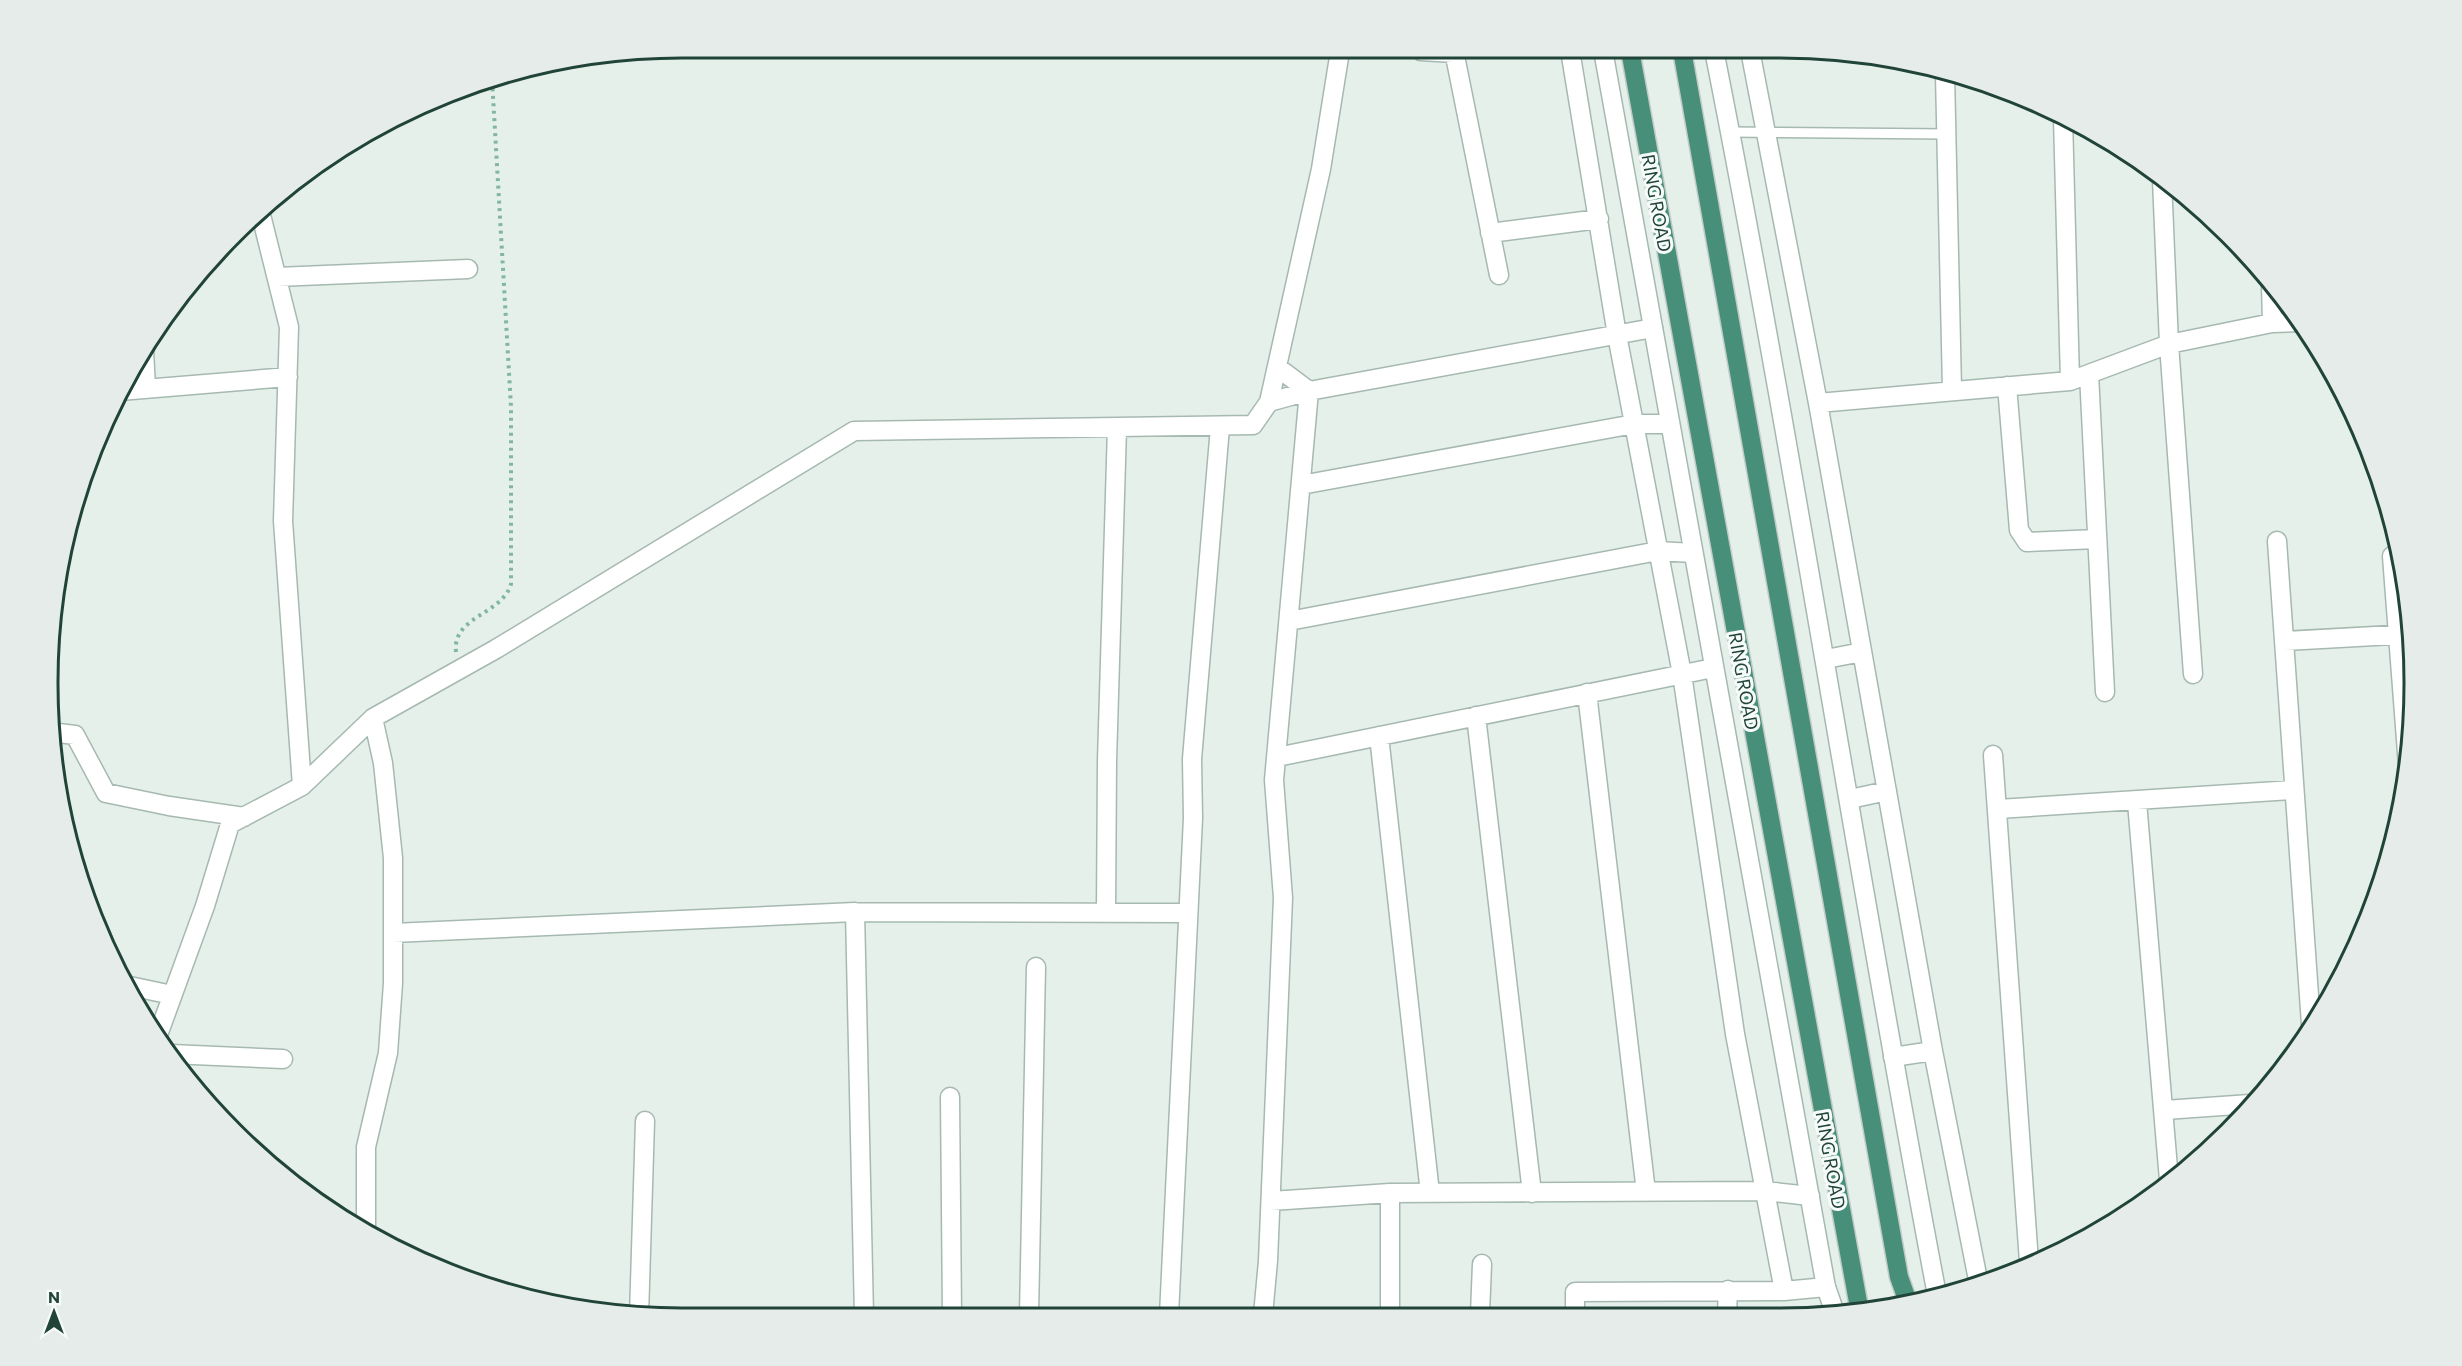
<svg xmlns="http://www.w3.org/2000/svg" width="2462" height="1366" font-family="Commissioner,sans-serif">
<style>
.lines{fill:none;stroke-linecap:round;stroke-linejoin:round}
.service-casing{stroke:#a6b9b1;stroke-width:12}
.minor-casing{stroke:#a6b9b1;stroke-width:21}
.tertiary-casing{stroke:#a6b9b1;stroke-width:21}
.trunk-casing{stroke:#c1cbc8;stroke-width:21}
.path{stroke:#82b6a3;stroke-width:4;stroke-dasharray:3 4.5;stroke-linecap:butt}
.service{stroke:#fff;stroke-width:9}
.minor{stroke:#fff;stroke-width:18}
.tertiary{stroke:#fff;stroke-width:18}
.trunk{stroke:#488f7a;stroke-width:18}
.labels{text-anchor:middle;dominant-baseline:central;stroke-width:6;stroke-linejoin:round;paint-order:stroke}
.street-label{font-size:18px;fill:#214439;stroke:#f6fbf9}
.rim{fill:none;stroke:#214439;stroke-width:3}
</style>
<rect width="100%" height="100%" fill="#e5f0ea"/>
<g class="lines">
<g class="service-casing">
<path id="service" d="M1730 132 1947 134"/>
</g>
<g class="minor-casing">
<path id="minor" d="M1570 50 1617 335 1682 674 1735 1034 1784 1291
M1750 50 1818 403 1933 1051 1893 1057
M1421 51 1454 53
M1454 51 1499 275
M1945 74 1952 390
M2063 118 2070 381
M260 211 289 327 283 521 302 786
M1490 233 1599 219
M277 277 468 269
M2271 284 2272 323
M144 350 146 388
M1277 367 1309 391
M2089 374 2105 692
M2007 386 2019 530 2027 542 2097 539
M120 391 288 377
M1269 402 1309 391 1653 328
M1818 403 2070 381 2169 344 2162 180
M1301 485 1634 424H1670
M2277 541 2311 1024
M2392 556 2408 766
M1289 621 1658 551 1693 553
M2284 641 2411 634
M1826 659 1862 652
M2193 674 2169 344 2272 323 2299 322
M1587 693 1646 1192
M1476 716 1532 1193
M50 732 75 735 106 793 169 806 244 817
M1379 736 1430 1193
M1993 755 2029 1262
M1277 757 1713 668
M1850 799 1887 791
M2137 802 2169 1180
M1998 809 2293 790
M855 912 864 1316
M1106 913 1107 761 1117 428
M393 933 855 912 1188 913
M125 985 172 995
M158 1035 205 906 230 824 302 786 373 718 496 649 854 431 1253 425 1269 402 1321 169 1340 51
M1933 1051 1979 1285
M171 1054 283 1059
M950 1097 952 1316
M2165 1110 2250 1104
M1390 1193V1314
M1271 1201 1390 1193 1765 1191 1810 1196
M366 1233V1147L388 1053 393 983V858L383 763 373 718
M1727 1313 1728 1290
M1480 1314 1482 1264
M1575 1314V1292L1784 1291 1826 1287
M1029 1315 1036 967
M1169 1315 1193 818 1192 759 1220 427
M1263 1315 1268 1261 1283 898 1274 780 1309 391
M639 1316 645 1121"/>
</g>
<g class="tertiary-casing">
<path id="tertiary" d="M1603 50 1826 1287 1835 1313
M1714 50C1796 464 1858 881 1937 1295"/>
</g>
<g class="trunk-casing">
<path id="trunk" d="M1630 50 1860 1313
M1682 50 1899 1277 1908 1302"/>
</g>
<path class="path" d="M456 652C452 616 502 615 511 584V407L492 79"/>
<use href="#service" class="service"/>
<use href="#minor" class="minor"/>
<use href="#tertiary" class="tertiary"/>
<use href="#trunk" class="trunk"/>
</g>
<g class="labels">
<g class="street-label">
<text transform="translate(1657 203) rotate(80)">RING ROAD</text>
<text transform="translate(1744 681) rotate(80)">RING ROAD</text>
<text transform="translate(1831 1160) rotate(80)">RING ROAD</text>
</g>
</g>
<path d="M0 0H2462V1366H0ZM682 58H1780A624 624 0 0 1 2404 682V684A624 624 0 0 1 1780 1308H682A624 624 0 0 1 58 684V682A624 624 0 0 1 682 58Z" fill="#e5ecea" fill-rule="evenodd"/>
<path class="rim" d="M682 58H1780A624 624 0 0 1 2404 682V684A624 624 0 0 1 1780 1308H682A624 624 0 0 1 58 684V682A624 624 0 0 1 682 58Z"/>
<g transform="translate(54 1312)" stroke="#f6fbf9" stroke-width="4.5" paint-order="stroke">
<path d="M0-4.5L10 22L0 15L-10 22Z" fill="#214439"/>
<text y="-9" font-size="16" font-weight="bold" text-anchor="middle" fill="#214439">N</text>
</g>
</svg>
